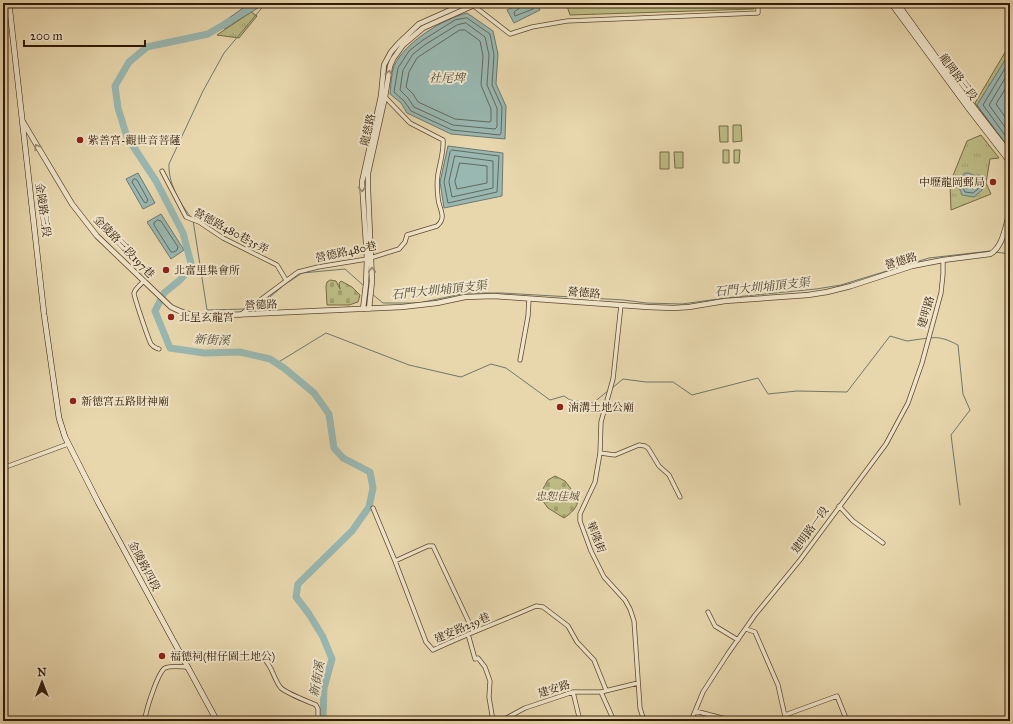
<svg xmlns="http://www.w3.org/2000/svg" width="1013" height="724" font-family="'IM FELL Great Primer','Noto Serif TC',serif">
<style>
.cemetery{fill:url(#cemetery-stones);stroke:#766a46}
.park{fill:url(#park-tufts);stroke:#766a46}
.garden{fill:#bdbc85;stroke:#766a46}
.water{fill:#99b8b2;stroke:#6f786e}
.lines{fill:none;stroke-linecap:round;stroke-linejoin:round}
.shore{stroke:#64685d;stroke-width:1}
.stream{stroke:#6f786e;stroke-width:1}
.river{stroke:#99b8b2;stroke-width:7}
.minor-casing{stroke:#5e4831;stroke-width:5}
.tertiary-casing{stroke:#5e4831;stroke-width:6}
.secondary-casing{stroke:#301908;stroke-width:6}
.minor{stroke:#f0e5ca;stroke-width:3.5}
.tertiary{stroke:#f0e5ca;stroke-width:4.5}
.secondary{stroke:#f0e5ca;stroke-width:5}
.oneway{stroke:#9a8973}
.poi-dot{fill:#8f2418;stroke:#f0e5ca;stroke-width:1.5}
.labels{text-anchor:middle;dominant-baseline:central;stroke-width:4;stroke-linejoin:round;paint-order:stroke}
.street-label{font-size:11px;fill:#301908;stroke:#f0e5ca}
.poi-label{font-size:11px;fill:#301908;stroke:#f0e5ca;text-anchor:start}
.park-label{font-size:11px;font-style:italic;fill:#5a4a2e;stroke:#f0e5ca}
.water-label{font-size:12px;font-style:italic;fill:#50493b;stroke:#f0e5ca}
</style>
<defs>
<pattern id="cemetery-stones" width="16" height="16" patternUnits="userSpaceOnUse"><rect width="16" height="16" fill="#bdbc85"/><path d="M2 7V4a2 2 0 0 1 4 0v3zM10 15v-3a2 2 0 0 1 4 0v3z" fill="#a3a171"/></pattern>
<pattern id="park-tufts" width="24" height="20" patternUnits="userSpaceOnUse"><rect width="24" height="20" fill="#bdbc85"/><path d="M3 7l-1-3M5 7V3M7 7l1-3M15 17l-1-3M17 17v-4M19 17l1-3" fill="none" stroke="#a3a171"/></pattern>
</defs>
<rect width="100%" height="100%" fill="#e8d7ad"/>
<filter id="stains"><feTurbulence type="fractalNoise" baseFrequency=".005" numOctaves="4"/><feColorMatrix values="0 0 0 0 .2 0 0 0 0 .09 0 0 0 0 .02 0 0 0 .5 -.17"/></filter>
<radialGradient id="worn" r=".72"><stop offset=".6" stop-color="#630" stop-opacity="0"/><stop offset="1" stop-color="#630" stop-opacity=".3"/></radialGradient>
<path class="cemetery" d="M330 280 336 281 340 289 339 283 341 281 352 287 360 295 358 302 349 305H327L326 286 327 282Z
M555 476 565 481 578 498C578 508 571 513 564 518L548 508 539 496 548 480Z"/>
<path class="park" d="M566 3H754V9L570 15Z
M251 12 257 16 239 38 217 35Z
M1010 44V148L1009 149 975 103Z
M981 135 999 158 990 159 986 183 991 194 951 210 950 183 967 141Z"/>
<path class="garden" d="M733 125H741L742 141 733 142Z
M719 126H728V142H720Z
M723 150H729V163H723Z
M734 150H740L739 163H734Z
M660 152H669V169H660Z
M674 152H683V168H675Z"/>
<path class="water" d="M250 3H261L258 8 224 29 222 23Z
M522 3H537L540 10 514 23 507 10Z
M467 13 493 31 498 54 496 84 506 106 505 139 451 134 407 113 401 103 390 94C391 85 391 74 394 66 405 42 443 19 467 13Z
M1010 52V142L1006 144 977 105Z
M448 146 503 153 502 196 444 208 440 182Z
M138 173 155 203 143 209 126 179Z
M965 173H969L975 176 979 175 983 180 982 190 974 197 962 195C958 186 957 179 965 173Z
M161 214 184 250 171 259 147 222Z"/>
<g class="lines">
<path class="shore" d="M523 3 521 7 514 12 515 16 533 9V3
M467 18 490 34 494 55 492 85 502 107 501 133 500 135 452 130 411 111 404 101 394 92 398 68 409 51 423 40 455 20Z
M466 23 485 37 489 55 487 85 497 108V127L495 129 453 125 414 107 408 98 400 90 403 70 413 54 426 44 457 25Z
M460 30H465L480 41 483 56 481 85 491 109V121L489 122 455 119 418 102 413 94 406 87 409 72 417 58Z
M1010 60 983 105 1007 138 1010 139
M1010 70 989 105 1010 134
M1010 81 996 104 1010 124
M452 150 499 156 497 192 448 203 444 182 450 152Z
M455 156 493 161V188L452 197 449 182Z
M460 163 487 166V183L457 189 455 182Z
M967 177 978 180 979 182 978 189 973 193 965 192 962 186 963 182Z
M135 179 137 180 148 200 146 203 144 202 132 182 133 180Z
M158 220 161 221 178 247 177 250 174 252H171L154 225V223Z"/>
<path class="stream" d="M190 216C179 202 168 182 169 164L203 91 224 53 266 3
M193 220 207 310 245 309
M995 252 1010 254
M372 294 383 303H419L466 293H502L624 300 646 303 682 304 725 298 816 289 841 285 929 258 990 251
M250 309H256L284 285 302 273 345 269 364 286
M931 338C940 336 950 341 958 345L963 394 970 410 951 435 960 505
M277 363 326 333 409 365 461 377 491 364 506 368 550 400 564 396 570 400 593 403 609 390
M611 389 623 379 646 382H673L692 395 758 378 768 394 797 391 847 392 890 336 907 341 928 338"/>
<path class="river" d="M230 21 208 34 147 47 129 62 115 86 118 108 127 137 156 181 183 233 192 267 180 280 164 293 155 311 170 348 204 353 240 352 270 359 284 368 314 393 329 414 334 448 343 458 370 472 373 488 369 507 352 531 298 584 296 597 309 614 323 637 332 659 324 688 323 716 326 721"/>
<g class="minor-casing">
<path id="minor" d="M470 3 510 34 532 27 567 21 758 13V3
M162 171 186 217 199 222 223 238 277 265 286 280
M144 281C141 284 135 289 134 293 134 297 149 341 151 344 154 348 156 348 159 349
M621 305 613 379 601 422 600 453 595 482 580 514V521L591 551 604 577 625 600 630 609 634 621 640 708 644 721
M240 315 298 272 318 267 367 259 399 249 405 242 407 235 437 226C448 217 438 208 438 197 437 190 437 181 438 174 440 163 444 151 443 140L410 123 385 97 384 96
M520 360 528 316 529 299
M600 453 615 455 639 445 645 446 648 448 659 466 669 475 680 497
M3 468 68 444
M839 506 853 521 883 543
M373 508 395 561 426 642 433 650C467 634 502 621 536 606L543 607 568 626 577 642 594 660 606 690
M395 561 428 546H433L473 631
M708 612 715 626 738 640
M746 629 755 632 778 685 786 721
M468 634 475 659 478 658 485 667 490 681 489 697 493 721
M265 660C273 668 274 680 281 688 288 694 307 701 316 705L318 709V721
M573 692 580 721
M601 692 614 721
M695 711 734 721
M785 715 837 696 847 721
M145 721C145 712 158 672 165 668 171 665 182 667 188 667
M501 721 525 708 573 692H601L638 683
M691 721 703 692 727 655 755 615 800 560 886 444 908 403 922 363 941 293 943 274V260"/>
</g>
<g class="tertiary-casing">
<path id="tertiary" d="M23 122 72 204 97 236 171 307C183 313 192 316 206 316L402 307 437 303 465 297 494 296 648 307 673 308 689 307 725 301 808 295 827 292 851 286 912 266 943 260 990 254C1003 248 1006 224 1010 211
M363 309 366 284 367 259 362 182 381 96 384 65 391 52 398 44 419 24 466 3
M369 309 372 281 368 191V173L385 97 390 66 393 59 403 45 423 28 472 6 476 3"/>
</g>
<g class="secondary-casing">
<path id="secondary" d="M9 3 44 314 59 418 65 437 98 502 217 721
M891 3 969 109 1010 162
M897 3 951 78 1010 154"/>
</g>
<use href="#minor" class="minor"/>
<use href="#tertiary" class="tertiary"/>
<use href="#secondary" class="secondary"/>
</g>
<defs><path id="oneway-chevron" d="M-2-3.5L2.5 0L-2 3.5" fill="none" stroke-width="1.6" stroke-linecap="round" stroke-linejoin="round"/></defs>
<g class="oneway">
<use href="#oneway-chevron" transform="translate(389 73) rotate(-79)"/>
<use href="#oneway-chevron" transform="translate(37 147) rotate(-121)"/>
<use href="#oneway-chevron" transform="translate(362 189) rotate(86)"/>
<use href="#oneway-chevron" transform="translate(372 270) rotate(-91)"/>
</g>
<g class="poi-dot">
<circle cx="80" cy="140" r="4"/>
<circle cx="993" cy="182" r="4"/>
<circle cx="166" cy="270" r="4"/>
<circle cx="171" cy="317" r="4"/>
<circle cx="73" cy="401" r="4"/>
<circle cx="560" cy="407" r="4"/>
<circle cx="162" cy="656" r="4"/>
</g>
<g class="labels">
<g class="street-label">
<text transform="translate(958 77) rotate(53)">龍岡路三段</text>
<text transform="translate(368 130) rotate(-77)">龍慈路</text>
<text transform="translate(43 210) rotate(82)">金陵路三段</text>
<text transform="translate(231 231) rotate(28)">營德路480巷35弄</text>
<text transform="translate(124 247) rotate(46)">金陵路三段197巷</text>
<text transform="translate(346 252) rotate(-12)">營德路480巷</text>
<text transform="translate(901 261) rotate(-16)">營德路</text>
<text transform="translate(584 293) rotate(4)">營德路</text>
<text transform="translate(261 305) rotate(-3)">營德路</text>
<text transform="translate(926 312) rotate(-74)">建明路</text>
<text transform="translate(810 530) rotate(-54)">建明路一段</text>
<text transform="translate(596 537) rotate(68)">華隆街</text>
<text transform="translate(144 566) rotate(62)">金陵路四段</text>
<text transform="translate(462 628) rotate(-23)">建安路239巷</text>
<text transform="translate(554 689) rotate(-17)">建安路</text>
</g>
<g class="poi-label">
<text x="88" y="140">紫善宮-觀世音菩薩</text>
<text x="985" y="182" text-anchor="end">中壢龍岡郵局</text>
<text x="174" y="270">北富里集會所</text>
<text x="179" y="317">北星玄龍宮</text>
<text x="81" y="401">新德宮五路財神廟</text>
<text x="568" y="407">湳溝土地公廟</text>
<text x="170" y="656">福德祠(柑仔園土地公)</text>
</g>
<g class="park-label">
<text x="557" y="496">忠恕佳城</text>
</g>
<g class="water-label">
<text x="447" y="78">社尾埤</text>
<text transform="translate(762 287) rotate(-6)">石門大圳埔頂支渠</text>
<text transform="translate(439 290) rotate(-6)">石門大圳埔頂支渠</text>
<text transform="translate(212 340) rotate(2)">新街溪</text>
<text transform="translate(317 679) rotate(-80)">新街溪</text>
</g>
</g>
<rect width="1013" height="724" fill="none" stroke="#e8d7ad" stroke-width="16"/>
<rect x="4" y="4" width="1005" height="716" fill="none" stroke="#301908" stroke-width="2"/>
<rect x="8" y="8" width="997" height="708" fill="none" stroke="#301908"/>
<g transform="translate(42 682)" stroke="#f0e5ca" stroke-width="3" paint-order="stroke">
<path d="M0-3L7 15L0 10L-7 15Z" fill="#301908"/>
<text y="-6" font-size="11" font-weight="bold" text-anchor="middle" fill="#301908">N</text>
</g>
<path d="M24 40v6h121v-6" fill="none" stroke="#301908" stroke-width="2"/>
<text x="30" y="40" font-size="12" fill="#301908" stroke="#f0e5ca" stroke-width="3" paint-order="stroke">200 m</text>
<rect width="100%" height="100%" filter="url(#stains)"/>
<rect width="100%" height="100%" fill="url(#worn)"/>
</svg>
